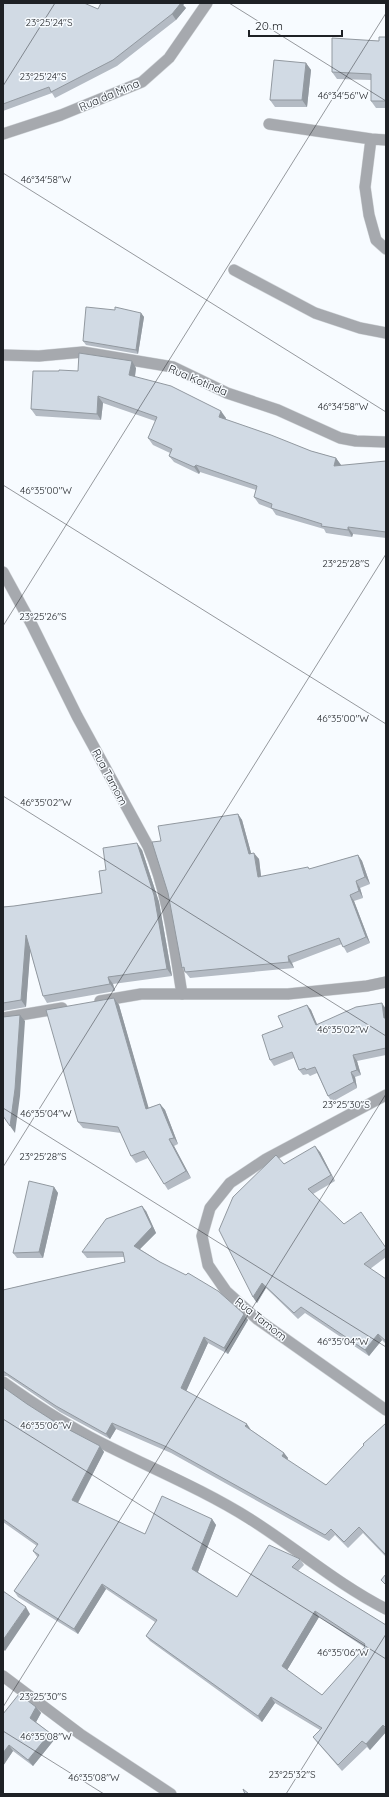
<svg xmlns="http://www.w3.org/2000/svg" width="389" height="1797" font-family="Quicksand,sans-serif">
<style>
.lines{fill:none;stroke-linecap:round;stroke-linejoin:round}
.service-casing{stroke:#d4d8dc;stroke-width:12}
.minor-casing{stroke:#d4d8dc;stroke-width:12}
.service{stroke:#a6a9ae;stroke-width:11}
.minor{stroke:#a6a9ae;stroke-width:11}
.wall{fill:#b4bbc4;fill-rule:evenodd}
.shaded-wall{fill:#9299a0}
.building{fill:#d1dae4;stroke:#9299a0;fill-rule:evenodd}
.ticks{fill:none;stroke:#1e2125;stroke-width:1;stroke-opacity:0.45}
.labels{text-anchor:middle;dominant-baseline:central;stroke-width:3;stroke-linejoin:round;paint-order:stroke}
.street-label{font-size:11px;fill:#1e2125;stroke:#f7fbff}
.ticks-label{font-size:10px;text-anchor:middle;fill:#1e2125;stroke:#f7fbff;stroke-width:3;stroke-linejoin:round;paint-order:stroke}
</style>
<rect width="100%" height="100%" fill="#f7fbff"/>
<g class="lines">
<g class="service-casing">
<path id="service" d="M3 572 32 625 77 716 148 846C168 893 174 945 182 994"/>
</g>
<g class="minor-casing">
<path id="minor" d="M269 124 371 139
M3 134 61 115 142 82 169 58 207 3
M386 140 371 139 365 187 369 215 376 240 386 249
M234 270 315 313 360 328 386 333
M3 355 39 356 83 352 173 367 227 393 278 410 340 438 356 441 386 442
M100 1001 141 994H288L367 986 386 982
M3 1018 62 1008
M386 1095 266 1159 230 1183 210 1208 202 1236 208 1265 226 1291 257 1319 386 1410
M3 1382C31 1402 60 1421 90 1437 143 1465 199 1487 250 1519 296 1548 337 1584 386 1609
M3 1676 80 1734 171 1794"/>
</g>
<use href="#service" class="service"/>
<use href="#minor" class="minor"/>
</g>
<path class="wall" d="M3 3 98 9 101 3H185L183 5 186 8 176 20 117 66 55 98 52 93 3 111Z
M386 37V108H376L371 101V80L337 79 332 72 379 41Z
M306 63 311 70 307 107H275L270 100Z
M141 313 144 317 138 354 86 345 83 341Z
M136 368 135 377 226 418 225 420 311 451 336 458 341 465 340 466 386 461V538L353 534 352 537 326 533 324 529 276 515 272 509 259 504 254 497 256 490 200 472 199 474 174 462 169 456 170 453 153 445 148 438 155 421 103 403 101 420 36 416 31 409 78 371Z
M238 814 242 820 251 853 259 859 261 877 310 869 358 855 362 861 370 884 360 888 363 898 354 901 370 943 347 953 342 944 292 963 294 968 190 978 182 968 161 841Z
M142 850 159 902 172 976 113 984 115 991 47 1003 43 996 30 950 26 1007 3 1011V907L14 906 102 893 106 870Z
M114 998 119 1005 148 1108 160 1104 165 1110 178 1144 174 1146 191 1178 168 1190 148 1158 136 1163 131 1156 121 1133 83 1128 78 1122Z
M307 1005 311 1010 317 1025 386 1009V1055L357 1061 361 1075 355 1077 357 1088 332 1102 328 1096 317 1073 310 1076 308 1074 303 1075 299 1070 294 1058 274 1066 270 1060 283 1027Z
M320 1152 335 1181 313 1194 344 1224 386 1248V1257L370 1269 386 1279V1344L382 1340 369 1356 305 1313 298 1319 266 1288 257 1303 253 1297 284 1164Z
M54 1187 58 1193 43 1258H17L13 1253Z
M146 1211 156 1233 140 1249 248 1320 228 1354 208 1343 186 1391 251 1430 284 1453 288 1458 287 1460 326 1485 386 1423V1557L363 1533 348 1548 335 1535 329 1541 171 1453 116 1429 110 1439 60 1412 7 1376H3V1290L125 1262 124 1257 87 1258 82 1252Z
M3 1387 27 1404 60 1425 100 1446 104 1452 78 1503 145 1534 212 1519 216 1525 198 1572 237 1597 300 1559 304 1565 298 1571 386 1625V1732L370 1750 367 1747 342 1771 317 1742 313 1737 320 1730 275 1703 262 1722 150 1641 146 1636 155 1622 106 1589 78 1634 18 1597 14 1591 38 1558 33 1551 37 1546 3 1522ZM319 1617 364 1647 365 1648 322 1695 287 1670Z
M36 1707 41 1713 36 1722 50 1733 54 1740 33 1766 13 1751 3 1766V1714Z"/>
<path class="shaded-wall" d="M180 3H185L183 5 186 8 176 20 172 14Z
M306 63 311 70 307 107 302 100Z
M141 313 144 317 138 354 136 350Z
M132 361 136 368 134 382 129 375Z
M98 396 103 403 101 420 97 414Z
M221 411 226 418 223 424 219 417Z
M336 458 341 465 339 473 334 466Z
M196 465 200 472 199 474 194 467Z
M348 527 353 534 352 537 348 530Z
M238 814 242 820 253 860 249 854Z
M137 843 142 850 159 902 172 976 167 969Z
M254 853 259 859 262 884 258 877Z
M358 855 362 861 370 884 365 877Z
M356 881 360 888 363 898 359 891Z
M350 895 354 901 370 943 366 937Z
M26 935 31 942 26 1007 21 1000Z
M288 956 292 963 294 968 289 962Z
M108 977 113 984 115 991 110 984Z
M114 998 119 1005 151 1116 146 1109Z
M382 1003 386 1009V1021L384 1018Z
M307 1005 311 1010 320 1031 316 1025Z
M20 1015 25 1021 20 1096 15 1133 10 1126Z
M353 1055 357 1061 361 1075 357 1070Z
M351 1072 355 1077 357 1088 354 1082Z
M160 1104 165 1110 178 1144 174 1138Z
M169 1139 174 1146 191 1178 186 1171Z
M315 1146 320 1152 335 1181 331 1175Z
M54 1187 58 1193 43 1258 39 1252Z
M142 1206 146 1211 156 1233 138 1251 134 1246Z
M262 1283 266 1288 257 1303 253 1297Z
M244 1314 248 1320 228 1354 224 1348Z
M378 1334 382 1340 369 1356 365 1350Z
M204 1337 208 1343 185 1394 181 1388Z
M112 1423 116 1429 110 1439 106 1434Z
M247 1424 251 1430 245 1426Z
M100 1446 104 1452 76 1506 72 1500Z
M284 1453 288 1458 286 1462 282 1456Z
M212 1519 216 1525 197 1574 192 1569Z
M102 1584 106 1589 78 1634 74 1629Z
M26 1607 30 1614 5 1651 3 1649V1640Z
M315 1611 319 1617 286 1672 282 1666Z
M271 1697 275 1703 262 1722 258 1716Z
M36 1707 41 1713 35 1724 30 1718Z
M383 1725 386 1730V1732L370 1750 366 1744Z
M50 1733 54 1740 33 1766 28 1760Z
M9 1745 13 1751 3 1766V1753Z"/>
<path class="building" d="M3 3H84L98 9 101 3H181L172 14 113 60 51 92 49 87 3 104Z
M379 37H386V101H371V74L332 72V38L379 41Z
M274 60 306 63 302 100H270Z
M86 307 115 310V307L141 313 136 350 83 341Z
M79 353 132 361 129 375 171 386 221 411 219 417 271 435 311 451 336 458 334 466 386 461V532L348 527V530L321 526 322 524 271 508 272 504 254 497 257 486 196 465 194 467 169 456 172 449 148 438 157 417 98 396 97 414 31 409 33 371H59V370L78 371Z
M238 814 249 854 254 853 258 877 308 867 309 869 358 855 365 877 356 881 359 891 350 895 366 937 343 947 339 938 288 956 289 962 185 972 184 967 182 968 168 893 152 842 161 841 158 826Z
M137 843 154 895 167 969 108 977 110 984 43 996 26 935 21 1000 3 1003V907L14 906 102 893 99 871 106 870 103 848Z
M114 998 146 1109 160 1104 174 1138 169 1139 186 1171 164 1184 144 1151 131 1156 118 1127 78 1122 46 1010Z
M382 1003 384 1018H386V1048L353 1055 357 1070 351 1072 354 1082 328 1096 315 1067 306 1070 305 1068 299 1070 292 1052 270 1060 262 1035 283 1027 278 1016 307 1005 316 1025 356 1007Z
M20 1015 15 1089 10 1126 3 1116V1017Z
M315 1146 331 1175 308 1189 344 1224 361 1212 386 1248 364 1264 386 1279V1341L378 1334 365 1350 301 1307 294 1313 262 1283 253 1297 219 1230 233 1197 276 1155 284 1164Z
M29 1181 54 1187 39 1252 13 1253Z
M142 1206 152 1227 134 1246 160 1262 186 1275 188 1273 218 1291 244 1314 224 1348 204 1337 181 1388 247 1424 245 1426 284 1453 282 1456 326 1485 364 1445 363 1444 386 1423V1555L359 1527 344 1542 331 1529 325 1535 167 1447 112 1423 106 1434 56 1406 3 1371V1290L125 1262 123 1252H82L106 1219Z
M3 1387 27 1404 60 1425 100 1446 72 1500 145 1534 162 1496 212 1519 192 1569 237 1597 269 1545 300 1559 292 1567 386 1625V1728L383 1725 366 1744 362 1741 338 1765 313 1737 322 1728 271 1697 258 1716 146 1636 157 1620 102 1584 74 1629 14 1591 39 1555 33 1551 38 1544 3 1519ZM315 1611 365 1644 364 1646 365 1647 322 1695 282 1666Z
M386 1574V1585L381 1580Z
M3 1591 26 1607 3 1640Z
M19 1694 36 1707 30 1718 50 1733 28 1760 9 1745 3 1753V1714Z
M243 1789 249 1794H245Z"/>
<path class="ticks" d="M229 3 386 101M3 86 55 3M3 173 386 412M3 485 386 724M3 626 386 13M3 796 386 1036M3 1108 386 1347M3 1167 386 554M3 1419 386 1659M3 1707 386 1094M3 1731 104 1794M286 1794 386 1634"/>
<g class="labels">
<g class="street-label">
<text transform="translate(109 95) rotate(-23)">Rua da Mina</text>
<text transform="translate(198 380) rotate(23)">Rua Kotinda</text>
<text transform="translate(110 777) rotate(62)">Rua Tamom</text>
<text transform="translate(261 1319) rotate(38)">Rua Tamom</text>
</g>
</g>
<g class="ticks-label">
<text x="49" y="26">23°25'24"S</text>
<text x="43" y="80">23°25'24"S</text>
<text x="343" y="99">46°34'56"W</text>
<text x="46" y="183">46°34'58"W</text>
<text x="343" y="410">46°34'58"W</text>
<text x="46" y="494">46°35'00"W</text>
<text x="346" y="567">23°25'28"S</text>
<text x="43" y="620">23°25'26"S</text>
<text x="343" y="722">46°35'00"W</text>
<text x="46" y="806">46°35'02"W</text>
<text x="343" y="1033">46°35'02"W</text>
<text x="346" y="1108">23°25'30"S</text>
<text x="46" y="1117">46°35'04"W</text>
<text x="43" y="1160">23°25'28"S</text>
<text x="343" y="1345">46°35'04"W</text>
<text x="46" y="1429">46°35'06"W</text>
<text x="343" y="1656">46°35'06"W</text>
<text x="43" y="1700">23°25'30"S</text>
<text x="46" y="1740">46°35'08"W</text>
<text x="292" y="1778">23°25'32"S</text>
<text x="94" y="1781">46°35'08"W</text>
</g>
<rect width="389" height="1797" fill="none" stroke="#1e2125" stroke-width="8"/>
<path d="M249 30v6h93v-6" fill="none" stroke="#1e2125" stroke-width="2"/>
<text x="255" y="30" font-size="12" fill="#1e2125" stroke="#f7fbff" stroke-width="3" paint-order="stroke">20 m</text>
</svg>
